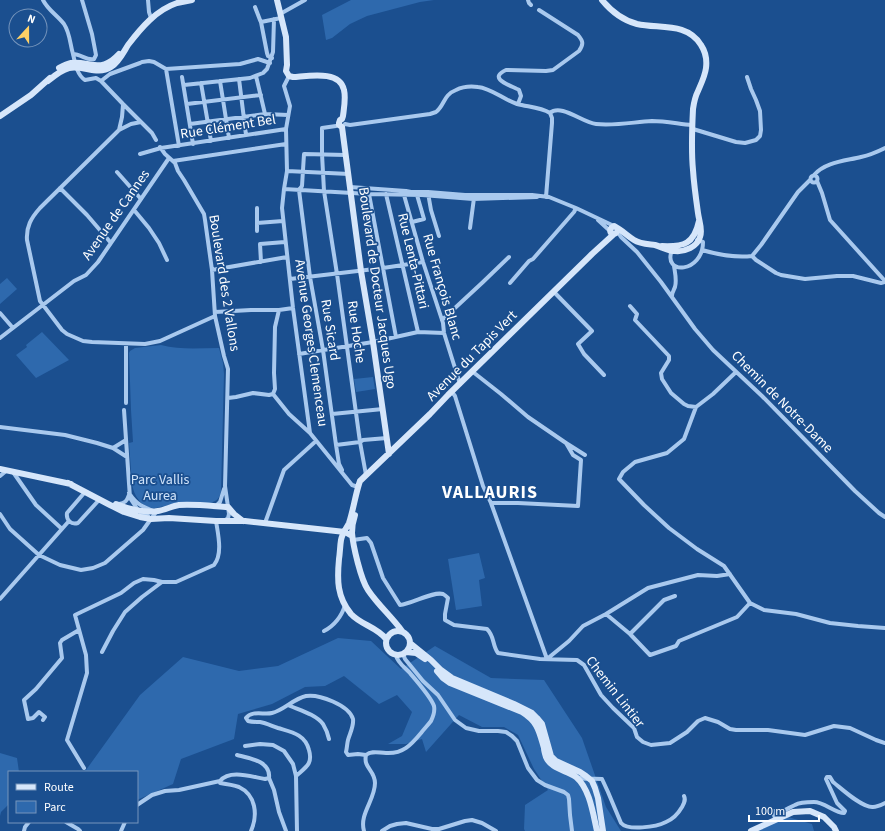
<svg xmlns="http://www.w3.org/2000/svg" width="885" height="831" font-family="'Source Sans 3',sans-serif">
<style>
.green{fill:#2e69ad}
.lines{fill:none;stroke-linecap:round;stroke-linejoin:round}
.street{stroke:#a9c9ee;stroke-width:4}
.secondary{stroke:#d6e6fa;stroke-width:6}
.labels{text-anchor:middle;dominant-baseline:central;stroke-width:3.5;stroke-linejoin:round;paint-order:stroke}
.street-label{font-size:14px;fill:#fff;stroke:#1b4f8f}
.park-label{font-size:14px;fill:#cfe3fa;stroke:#1b4f8f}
.district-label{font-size:18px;font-weight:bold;letter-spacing:1px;fill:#fff;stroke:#1b4f8f}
</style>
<rect width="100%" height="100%" fill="#1b4f8f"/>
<path class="green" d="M351 0H434L420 2 367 16 350 24 332 38 326 40 322 15Z
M7 278 17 289 0 304V284Z
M42 332 69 360 36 378 16 355 27 347 26 345Z
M161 345C180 350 199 348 219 348L223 363 224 374 221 491C220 498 217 501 210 503 198 504 183 502 172 504 167 505 162 507 156 508 142 509 134 496 132 484L129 443 133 442 131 410 129 353 130 351 135 348Z
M373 377 375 389 356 392 354 379Z
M479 553 485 578 479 580 482 606 456 610 448 559Z
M338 638 371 641 401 669 435 646 491 678 544 680 582 738 606 807 621 831H525L524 829 525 805 548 790 534 769 518 735 504 727H482L459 715 426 752 422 739 406 744H388L402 736 412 712 397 695 379 704 344 676 325 686 305 687 272 704 238 714 234 739 181 759 173 784 137 800V772H81L86 770 140 695 183 657 239 671 278 666Z
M0 753 17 758 19 772H9V804L1 812 0 816Z
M788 817 812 824 814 831H754Z"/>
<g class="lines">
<path class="street" d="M43 0C48 10 57 15 64 24 70 33 70 44 73 54
M82 0 92 34 96 55 94 59C87 61 81 54 73 54 75 63 77 75 85 80L96 78 101 81 123 104 152 133 156 140
M148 0 149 12 151 18
M528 0 529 3 531 5
M255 7 260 20 261 22
M280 14 305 0
M272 58 268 56 267 53 261 22 281 18
M166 69 179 146
M256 76 265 114 288 115
M289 76 284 86 290 106 286 129 287 171 284 189 282 208 293 308 310 433 352 485 358 487
M182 77 193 144
M239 79 246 135
M101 81 110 74 140 63 142 62 149 61 154 62 166 69 240 64 258 59 270 63
M220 81 229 138
M201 83 211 141
M184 85 250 78 263 73 267 69 273 52 274 19
M187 104 261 95
M518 104 521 96 519 90C513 86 486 79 506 70L546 71 553 70 579 51C584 44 583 41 578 35L539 10
M550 113C561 103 583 123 596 124 615 126 634 122 652 121 666 121 679 124 692 125
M141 122 131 124 119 130 40 208C31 218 26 227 27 240L40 301 62 330 67 334 83 341 92 342 145 344 160 341 215 316
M190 124 265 114
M345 124 350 125 430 114 436 112C445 105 443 95 456 90 462 87 471 86 478 87 491 88 504 100 517 104 528 107 540 107 550 113
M336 126 322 128V154L324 191 337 274 360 442 366 475
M693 129 736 142 745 143 756 140 760 136 761 130 760 111 756 100 751 89 747 77
M119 130 122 117 123 105
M160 147 165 154 175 163 178 171 184 180 204 214 205 220 212 270 215 316 224 356 228 369 225 486 229 514 228 518 224 521
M140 154 161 148 286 129
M173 161 286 144
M287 171 349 174
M117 172 141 199
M814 175C825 162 845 161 861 157 870 155 877 152 885 148
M810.5 179a3.5 3.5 0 1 1 7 0a3.5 3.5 0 1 1-7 0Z
M817 181 822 193 830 220 885 281
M350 187 406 191 411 192H428L465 195H532L549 197 576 208 614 226
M60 188 87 215 111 243
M284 189 369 194 422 195 473 199 537 197
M428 193 431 210 439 236
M369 194 396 337
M386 194 418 332
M404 195 423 262 443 323 444 333 460 384
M546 197 552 123V118L550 113
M257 208V231
M134 210 149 228 159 243 167 260
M598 220 610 231
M412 222 424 219 417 195
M257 223 283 221
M470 228 474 198
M619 234 621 237 637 252 661 282 695 329 713 350 762 396 855 491 879 513 885 517
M672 250C662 276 703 273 703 242L697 240
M702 250C719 255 734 258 752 256L761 245 798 192 810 180
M752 256 756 260 776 273 781 275 805 279 837 276H853L881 283 885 282
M261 262 260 244 285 242
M212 270 287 257
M290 279 383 268 423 262
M510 283 529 261 533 259 574 212 576 208
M554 292 592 331 578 344 584 354 604 375
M672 296C672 292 674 290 675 287 677 280 675 273 674 266
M630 306 637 314 635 320 669 356V360L661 373 662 379 671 393 684 404 688 406 696 407
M215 312 251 310H279L293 308
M0 313 13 328
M442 320 483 282 509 257
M0 338 74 281 86 275 98 262 169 158
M126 344V403
M299 354 373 342 418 332 444 333
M473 372 501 394 528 417 566 443 573 455 581 460 578 506 518 503H491
M736 372 713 394 696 407 684 439 667 453 635 462 623 472 619 479 644 505 669 528 697 549 724 566 750 603 764 610 796 614 830 623 858 626 885 628
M452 392 455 396 483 486 491 503 547 659
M273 394 275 389 274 373 275 327 279 310
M273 394 289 414 310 433
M228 398 236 397 253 393 269 395 273 394
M124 410 130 498 138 510 143 515 148 516
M332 414 383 409
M0 427 65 435 97 443 113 448 127 457
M566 443 585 455
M336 445 360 442 363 440 387 438
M113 448 126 440
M342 470 339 464 336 445 323 350 310 277 299 190 302 186 304 154 346 155
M13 472 36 505 62 529
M0 476 6 471
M85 492 67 513C66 520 71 525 78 523L99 500 98 498
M119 504C125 503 127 501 129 495
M216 506 220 502 224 489
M0 514 10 529 39 555 60 565 81 570 93 568 105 563 143 530 156 512C143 507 137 505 129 493
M265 523 284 470 316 441
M353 540 367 538 371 543 383 578 400 605C412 604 433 591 443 594 445 595 447 597 448 598L445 614V620L454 625 487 629C495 637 492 645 498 653L540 659 577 660 584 665 601 695 613 708 634 728 637 737 643 742 651 745 670 743 687 732 698 721 705 718 718 722 730 729 736 730H768L805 735 834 726 850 728 876 740 885 743
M0 599 69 521
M606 614 630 634 650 655 676 646 679 641 737 617 750 603
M324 631C334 626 342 616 345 605
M630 634 664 600 675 596
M102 652 113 631 125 612 142 597 162 582H176L214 565C223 554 218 534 216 521
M403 654 405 659 423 681 438 695 455 720 466 728 479 731H498L506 732 512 736 517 741 528 768 537 780 545 785 564 792 568 795 569 799 570 815 572 831
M547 659 569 641 583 626 606 614 648 588 698 575 717 576 730 574
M288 705C299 710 315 714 323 724 326 729 328 734 329 739
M43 720 45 717 39 712 33 718 28 719 24 700 36 689 62 658 60 643 62 640 79 630
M245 746 260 744 273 745 284 751 293 764 296 776 297 831
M237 755C249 758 271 761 269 778L265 779C252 777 230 769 220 781V783C227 784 233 785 239 787 256 795 258 815 251 831
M84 768 67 740 87 673 86 655 75 615 121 593 134 583 143 579 154 580 162 582
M296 776C306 767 313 764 309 750 305 734 291 732 278 728 272 726 266 723 260 722 256 722 252 722 248 721L246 718C252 710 264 715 272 713 284 710 293 699 306 696 319 694 349 705 353 719 354 726 350 733 348 740 347 744 347 748 346 752L348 755 358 754 366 755
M576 777C585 780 593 778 602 779L608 792 621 823C628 831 656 827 666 822 673 819 678 814 682 807 684 803 686 800 684 796
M269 778 274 790 279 812 286 831
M137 805 152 795 165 791 179 790 220 781
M776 820 773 813 774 811C785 812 786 809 795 805 800 802 808 802 814 802 824 802 835 813 844 813L845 811 837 803 826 779 827 777H830L833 782C842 789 862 808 873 807 877 807 881 805 885 803
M66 822 78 829 80 831
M24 831 25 827 29 822
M121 831 125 822
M364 831C359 814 375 800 375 783 375 770 363 768 366 755 372 750 379 753 386 753 403 754 411 745 421 733 424 729 428 725 431 721 433 717 435 711 434 706 431 697 415 679 409 672 404 667 397 662 396 655
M382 831 390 826 397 824 406 823 432 829H439L465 821 472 820 482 823 496 831"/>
<path class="secondary" d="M277 0 286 37 287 65 286 71 289 76 293 77C309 76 340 70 344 90 346 98 344 108 343 116L342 119 340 120 339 123V125L342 127
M602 0C611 11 622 20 637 24 659 29 687 22 701 45 705 51 707 60 706 68 705 76 701 84 698 91 695 97 694 102 693 109 692 129 691 150 693 170 694 185 696 199 698 213 699 221 703 230 700 237 697 247 685 252 675 251 668 251 662 247 655 245 647 244 640 244 634 240 626 235 622 230 614 226 611 227 609 230 611 233L614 234
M59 68C63 66 67 64 71 63 76 62 82 63 87 64 101 67 109 65 119 54
M48 81C54 76 61 70 69 68 84 65 97 76 111 67 119 62 123 53 128 45 141 28 156 10 177 3 182 2 187 1 192 0
M0 116 31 95 50 78
M342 127 361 271 373 342 389 454
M662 246C684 247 694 244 699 221
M0 469 71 484
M68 483 110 505 124 512 140 517 151 519 169 518 216 521H245L345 532 352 536
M116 504C128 509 145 513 158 511 165 510 172 506 179 505 195 504 212 506 228 507L234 514 243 521
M355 515C353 521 352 527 352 533 353 546 361 580 368 590 378 605 392 617 402 631
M386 643a12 12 0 1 1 24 0a12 12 0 1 1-24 0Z
M386 639C377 627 361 625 351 614 337 597 337 580 339 559 340 553 340 546 341 540 342 534 346 529 349 523 353 511 355 497 359 484L360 481 430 414 448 395 592 254 614 234 616 233
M410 643 431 660 441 670 452 678 514 704 532 713 537 718 542 724 551 756 556 761 580 772 586 776 592 781 595 788 598 798 603 831
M406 652 416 653 425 659
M437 671 443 678 450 683 522 712C538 722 539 731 544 748 544 751 545 754 546 757 551 769 566 770 576 777 590 789 593 814 597 831
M751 831 793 812 810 811 824 817 834 827 836 831"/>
</g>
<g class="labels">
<g class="street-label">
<text transform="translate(228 127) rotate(-9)">Rue Clément Bel</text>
<text transform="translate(116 215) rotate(-55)">Avenue de Cannes</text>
<text transform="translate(413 261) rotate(77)">Rue Lenta-Pittari</text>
<text transform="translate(224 283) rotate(81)">Boulevard des 2 Vallons</text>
<text transform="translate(442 287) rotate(74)">Rue François Blanc</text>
<text transform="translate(377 288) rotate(82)">Boulevard de Docteur Jacques Ugo</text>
<text transform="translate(330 330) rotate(81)">Rue Sicard</text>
<text transform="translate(356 332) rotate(82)">Rue Hoche</text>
<text transform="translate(311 343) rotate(82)">Avenue Georges Clemenceau</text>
<text transform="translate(472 356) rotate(-45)">Avenue du Tapis Vert</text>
<text transform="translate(782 402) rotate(45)">Chemin de Notre-Dame</text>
<text transform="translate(615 692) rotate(52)">Chemin Lintier</text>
</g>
<g class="park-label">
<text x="160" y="480">Parc Vallis<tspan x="160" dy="16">Aurea</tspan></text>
</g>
<g class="district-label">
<text x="490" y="492">VALLAURIS</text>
</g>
</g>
<rect x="8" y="771" width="130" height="52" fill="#1b4f8f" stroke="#7695bc"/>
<rect x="16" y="784" width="20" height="6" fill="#d6e6fa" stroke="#7695bc"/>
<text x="44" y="791" font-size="12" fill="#ffffff">Route</text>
<rect x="16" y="801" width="20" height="12" fill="#2e69ad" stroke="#7695bc"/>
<text x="44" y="811" font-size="12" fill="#ffffff">Parc</text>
<g transform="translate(28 28) rotate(21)"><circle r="19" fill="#1b4f8f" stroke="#7695bc"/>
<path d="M0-3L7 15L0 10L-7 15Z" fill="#ffd166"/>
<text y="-6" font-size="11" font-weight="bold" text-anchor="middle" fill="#ffffff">N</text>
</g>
<path d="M749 815v6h70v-6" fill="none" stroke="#ffffff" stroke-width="2"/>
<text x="755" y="815" font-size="12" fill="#ffffff" stroke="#1b4f8f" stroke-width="3" paint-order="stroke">100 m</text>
</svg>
